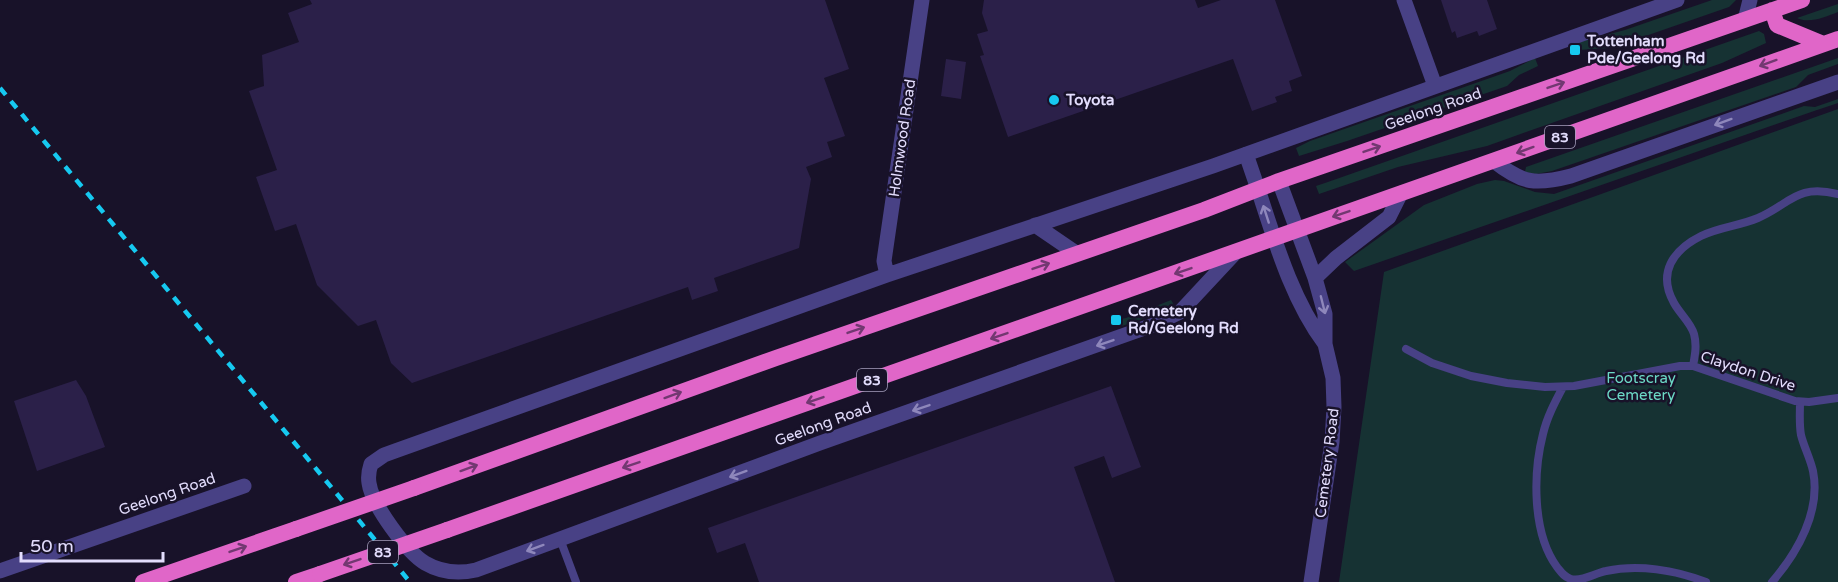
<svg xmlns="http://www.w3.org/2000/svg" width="1838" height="582" font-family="'Varela Round',sans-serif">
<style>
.green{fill:#163233}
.building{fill:#2b2049}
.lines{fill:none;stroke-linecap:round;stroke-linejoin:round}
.service{stroke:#484185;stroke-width:8}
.minor{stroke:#484185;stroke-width:15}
.tertiary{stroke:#484185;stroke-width:15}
.trunk{stroke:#e066c8;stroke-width:16}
.rail{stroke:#16c9f0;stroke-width:4.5;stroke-dasharray:9 8;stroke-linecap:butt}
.trunk-bridge{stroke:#e066c8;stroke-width:16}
.oneway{stroke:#723871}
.oneway2{stroke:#8e87bb}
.poi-dot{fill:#16c9f0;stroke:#181229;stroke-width:2}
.labels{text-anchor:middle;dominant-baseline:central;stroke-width:5;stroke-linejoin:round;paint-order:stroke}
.shield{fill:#181229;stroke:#a6a0bd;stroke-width:1.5}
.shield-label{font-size:14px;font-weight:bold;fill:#e3ddfd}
.poi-label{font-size:15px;font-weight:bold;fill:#e3ddfd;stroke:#181229;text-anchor:start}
.street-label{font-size:15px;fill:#e3ddfd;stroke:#181229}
.park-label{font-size:15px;fill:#6cd9c6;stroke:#181229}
</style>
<rect width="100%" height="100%" fill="#181229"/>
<path class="green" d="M1712 0H1736L1729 7 1611 48 1578 50 1575 43 1625 30Z
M1838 4V12C1825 17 1809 24 1797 18Z
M1759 31 1764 34 1766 43 1722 63 1515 136 1487 146 1398 167 1319 194 1316 186 1325 183Z
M1535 58 1538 66 1519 75 1507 86 1347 141 1299 156 1296 148 1310 141 1510 71Z
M1838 58V64L1808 75 1796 87 1552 171 1536 174 1525 172 1526 167Z
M1838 99V103L1817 110 1354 271 1345 262 1424 205 1477 184 1495 180 1504 181 1535 192 1554 194 1804 106 1815 107Z
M1838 109V582H1339L1384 272Z
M1171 300 1174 305 1163 312 1119 327 1116 320 1126 318Z"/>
<path class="building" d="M310 0H825L849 69 824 78 845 136 827 142 832 157 806 167 811 179 799 248 714 278 718 291 692 300 688 287 412 383 391 363 376 320 358 326 317 285 296 224 275 231 256 177 277 170 249 91 264 86 262 55 299 42 288 13 312 4Z
M984 0H1195L1198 8 1221 0H1275L1302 76 1289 81 1292 91 1275 97 1277 102 1252 111 1233 59 1008 137 980 56 984 55 977 34 988 31 982 13Z
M1441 0H1487L1497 29 1479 36 1477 31 1457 38 1455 31 1452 33Z
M946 59 966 62 961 99 941 96Z
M76 380 86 396 105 447 37 471 14 401Z
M1111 386 1141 467 1112 478 1104 456 1074 467 1115 582H759L745 543 717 553 708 528Z"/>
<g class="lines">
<path class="service" d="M1406 349 1432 363 1471 376 1507 383 1545 387 1574 386 1680 366H1693L1795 401 1809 402 1838 398
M1693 366C1695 355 1697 345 1694 334 1691 323 1680 314 1674 303 1657 273 1673 250 1701 236 1719 227 1739 226 1758 218 1791 204 1795 184 1838 194
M1563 387C1555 402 1547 417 1543 434 1533 473 1532 533 1557 567 1561 572 1564 577 1571 579 1582 582 1595 573 1606 571 1638 564 1675 570 1706 582
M560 539 576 582
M1772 582C1798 552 1821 511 1813 471 1810 458 1804 447 1801 435 1799 424 1800 413 1800 402"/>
<path class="minor" d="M1404 0 1435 86
M1745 20 1750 0
M1246 154 1258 189
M1494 161C1523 184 1536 185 1571 176L1838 82
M1035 225 1076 253
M1236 252 1180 312 1153 325 820 443 476 570C458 574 442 573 425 563 407 552 372 505 369 483 368 477 369 470 371 464L384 455 395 451 887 275 1213 166 1677 0
M887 275 884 261 922 0
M0 571 244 486"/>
<path class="tertiary" d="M1279 181 1315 278 1325 314V344L1333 378 1334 407 1332 442 1311 582
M1258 189C1275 241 1292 300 1325 344
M1315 278 1336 258 1389 217 1401 193"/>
<path class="trunk" d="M1772 10 1777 25 1823 44
M414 488 776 358 1204 210 1279 181 1802 0
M447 530 1838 39
M143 582 296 529
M296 582 320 574"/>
<path class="rail" d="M0 88 410 582"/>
<path class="trunk-bridge" d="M296 529 414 488
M320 574 447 530"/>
</g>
<defs><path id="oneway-shaft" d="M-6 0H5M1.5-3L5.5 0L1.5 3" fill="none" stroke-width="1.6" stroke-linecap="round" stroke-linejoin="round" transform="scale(1.5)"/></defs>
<g class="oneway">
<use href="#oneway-shaft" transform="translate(1768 63) rotate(160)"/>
<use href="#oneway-shaft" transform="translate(1556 85) rotate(-19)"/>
<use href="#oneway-shaft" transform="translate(1372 149) rotate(-19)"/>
<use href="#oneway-shaft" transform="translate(1525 150) rotate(160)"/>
<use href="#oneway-shaft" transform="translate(1341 214) rotate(161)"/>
<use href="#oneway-shaft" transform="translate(1041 266) rotate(-19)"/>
<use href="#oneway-shaft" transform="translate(1183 271) rotate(161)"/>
<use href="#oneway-shaft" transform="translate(856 330) rotate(-19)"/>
<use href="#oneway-shaft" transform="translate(999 336) rotate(161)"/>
<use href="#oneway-shaft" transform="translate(673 395) rotate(-20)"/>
<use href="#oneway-shaft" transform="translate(815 400) rotate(161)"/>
<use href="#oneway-shaft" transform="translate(631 465) rotate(161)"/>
<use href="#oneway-shaft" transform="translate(469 468) rotate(-20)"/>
<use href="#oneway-shaft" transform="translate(238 549) rotate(-19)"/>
<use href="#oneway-shaft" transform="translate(352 562) rotate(161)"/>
</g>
<g class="oneway2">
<use href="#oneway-shaft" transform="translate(1723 122) rotate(160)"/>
<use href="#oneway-shaft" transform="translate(1266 214) rotate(-108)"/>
<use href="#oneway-shaft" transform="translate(1323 305) rotate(76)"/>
<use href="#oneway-shaft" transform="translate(1105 343) rotate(161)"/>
<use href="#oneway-shaft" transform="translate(921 408) rotate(161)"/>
<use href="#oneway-shaft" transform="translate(738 474) rotate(160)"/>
<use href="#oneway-shaft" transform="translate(535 548) rotate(160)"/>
</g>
<g class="poi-dot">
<rect x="1569" y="44" width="12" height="12" rx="3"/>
<circle cx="1054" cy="100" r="6"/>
<rect x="1110" y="314" width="12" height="12" rx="3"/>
</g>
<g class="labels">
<g class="shield">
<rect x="1545" y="126" width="30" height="22" rx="4.5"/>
<rect x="857" y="369" width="30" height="22" rx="4.5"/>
<rect x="368" y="541" width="30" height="22" rx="4.5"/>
</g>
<g class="shield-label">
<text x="1560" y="137">83</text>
<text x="872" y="380">83</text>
<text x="383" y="552">83</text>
</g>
<g class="poi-label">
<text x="1587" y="41">Tottenham<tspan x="1587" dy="17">Pde/Geelong Rd</tspan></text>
<text x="1066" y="100">Toyota</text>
<text x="1128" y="311">Cemetery<tspan x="1128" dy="17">Rd/Geelong Rd</tspan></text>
</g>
<g class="street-label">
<text transform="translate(1433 109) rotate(-19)">Geelong Road</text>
<text transform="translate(902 138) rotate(-82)">Holmwood Road</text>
<text transform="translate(1748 371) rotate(18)">Claydon Drive</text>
<text transform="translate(823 424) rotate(-20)">Geelong Road</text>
<text transform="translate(1327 463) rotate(-83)">Cemetery Road</text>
<text transform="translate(167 494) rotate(-19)">Geelong Road</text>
</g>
<g class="park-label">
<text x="1641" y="378">Footscray<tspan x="1641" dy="17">Cemetery</tspan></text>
</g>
</g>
<path d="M21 552v9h142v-9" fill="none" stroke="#e3ddfd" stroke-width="3"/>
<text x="30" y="552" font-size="18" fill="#e3ddfd" stroke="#181229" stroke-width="4.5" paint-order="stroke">50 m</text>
</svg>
